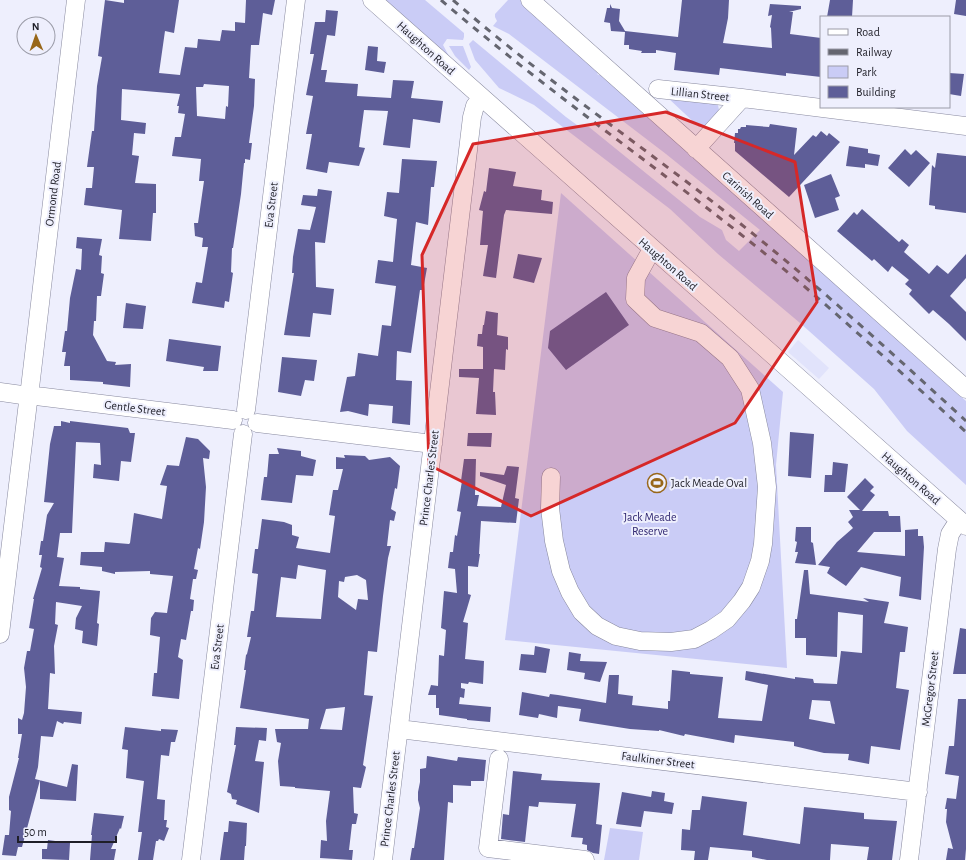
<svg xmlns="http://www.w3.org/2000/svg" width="966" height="860" font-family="'Alegreya Sans',sans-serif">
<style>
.built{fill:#e1e3fb}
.green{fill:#caccf6}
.building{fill:#5e5e98;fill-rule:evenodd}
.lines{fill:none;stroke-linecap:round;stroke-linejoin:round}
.minor-casing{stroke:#88899f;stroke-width:19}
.minor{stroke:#fff;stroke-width:18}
.rail{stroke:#656670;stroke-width:3;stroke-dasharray:7 7;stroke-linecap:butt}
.marked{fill:#d62828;fill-opacity:0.2;stroke:#d62828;stroke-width:3;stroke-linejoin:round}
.labels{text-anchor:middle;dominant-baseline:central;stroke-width:4;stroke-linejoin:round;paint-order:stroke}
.street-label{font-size:12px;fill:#1f1f28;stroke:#eeeffd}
.poi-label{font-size:12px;fill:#1f1f28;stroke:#eeeffd;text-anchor:start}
.park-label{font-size:12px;fill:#302770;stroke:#eeeffd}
</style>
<rect width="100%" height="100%" fill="#eeeffd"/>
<path class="built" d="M798 340 829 368 819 379 788 352Z"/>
<path class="green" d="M383 0H425L464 33V37L463 40 447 39 443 45 450 58Z
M508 0H520L599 72 597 74 599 75 602 74 966 401V485L907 431 874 389 800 323 718 254 670 209 534 105 499 88 475 60 469 44 473 40 566 117 577 125 589 127 700 217 722 230 726 240 739 251 760 230 666 154 509 34 493 26 497 21 495 17V14Z
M449 46H463L471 67 469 70 455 56Z
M668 98 711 103 718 105 719 110 705 126 699 127Z
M561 193 783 392 776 465 787 668 505 640Z
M610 828 643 832 639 860H604Z"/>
<path class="building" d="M105 0 124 3V0H179L174 33 165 31 159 73 180 75 185 47 197 48 198 39 220 41 222 30 235 31V22L245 23 246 0H275L272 15 263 13 259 45H251L249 78 255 79 254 106 249 143H252L250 160 245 159V163H244L241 194 233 248H232L231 272 233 273 229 302 225 301 224 308 192 303 196 282 202 283 208 247H202L203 238 195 236 194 223H198L204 181H199L201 159 172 156 175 137H181L185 114 178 113 179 106H177L180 94 122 89 121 120 146 123 145 134 134 133 132 155 139 156 135 183 156 184V213H153L151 241 119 239 122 210 84 205 86 188H92L94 167H87L92 131H94L97 86 102 57 98 56ZM204 84 229 86 228 107 226 106 225 119 197 116 196 87H203Z
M682 0H729L728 18 723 43 772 48 771 28 770 27 772 15 768 16 770 4 801 6V9L789 12H793L790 34 821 38V77L786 73V76L720 68 719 75 674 70 676 53 656 50V53H641L642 51 629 49V45H624L625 32 611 31 610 23 604 22 607 8H610V4L612 8 620 9 619 21 625 31 678 37Z
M830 0H853L852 17H827Z
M956 0H966V16L954 14Z
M326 10 338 11 335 36 327 35 321 70H327L325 82 358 84 357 96 391 98 393 80 414 81 411 98 443 101 440 123 413 119 410 148 383 145 388 111 364 110 359 147 365 148 359 166 329 162 327 173 306 169 312 134H306L313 96 306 95 314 54H310L315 22H325Z
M368 46 378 47 377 61 386 62 384 73 365 70Z
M949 73 964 74 961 96 949 94Z
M770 124 797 128 794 155 813 135 816 137 821 131 827 136 829 133 840 142 789 197 735 151V143H734L735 133H738V129H740L741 127H746V125L769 127Z
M849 146 868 149V153L880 155 878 166 865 164V168L846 166Z
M905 149 911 155 916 150 930 163 909 187 888 168Z
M937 153 966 156V213L935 209V206L929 205 932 165 935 168Z
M402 159 437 161 434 187H431L428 225 416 222 411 265 427 268 423 290H420L411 353 397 351 396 380 412 381 410 425 392 423 393 406 369 404 368 416 348 411 340 412 347 377 355 376 358 353 378 356 382 325 391 326 396 286 375 283 378 260 393 262 397 219 384 216 387 192 399 193Z
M489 168 516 172 513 186 542 190 541 200 553 202 552 214 506 210 504 215 496 278 483 276 488 245H480L483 211 479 210 484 191 486 192Z
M831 174 840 196 835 198 839 210 815 218 804 185Z
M318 189 332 191 325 243 315 242 316 287 334 289 331 315 313 313 310 337 284 335 294 273H292L293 257 298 229 310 230 316 207 301 205 303 195 317 196Z
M862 209 899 242 902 239 909 245 904 252 929 274 937 265 948 274 966 254V278L950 296 966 312V341L949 324 933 310 929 314 909 294 912 290 905 284 909 280 892 266 888 272 874 259 872 261 837 231 854 212 857 215Z
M77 237 102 239 99 255 102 256 101 273 104 274 101 296H97L96 321H94L93 335 107 361 116 362 115 365 131 364 130 387 103 384V382L70 380V366H64L66 352H62L65 331H67L70 298 76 269 81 270 82 249 76 248Z
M518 254 542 258 534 283 513 278Z
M606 292 629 325 566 370 548 348 550 331Z
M126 303 146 306 143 329 123 328Z
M486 311 498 313 497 335 508 337V350L506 349 505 370 494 369 493 392H495L496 415 476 414 479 378 459 377V369H483V347L477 346 478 334H482L483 325H484Z
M169 339 221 346 218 371H203L204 367 166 361Z
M282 357 317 360 314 381 305 380 301 396 278 392Z
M61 421 70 423V421L128 428 130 433H135L131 462 121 461 119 481 93 478 94 464 101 465 100 443 76 442 72 533H60L57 557 64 558 59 586 80 587V589L100 591 97 623 99 624 97 646 82 643 83 631 75 629 76 618 82 606 56 602 55 624 58 625 54 646 55 674 50 673 48 709 82 712 81 724 64 722 63 724 57 721 53 737 41 736 38 767 35 779 67 787 72 764 78 765 76 801 40 799V780L22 847H18L16 856 2 855 5 835H9L11 811 9 810V797L19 758H18L22 734H18V718L22 720 24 713 26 687 24 668 27 651H30L34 629 29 628 34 599H33L42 568 40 567 42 555H39L41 541H43L47 515 54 503 44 502 50 444 54 426H61Z
M790 432 814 434 811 478 788 476Z
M468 433H492L491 447 467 446Z
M186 437 198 439 210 451 209 459 203 458 206 487 204 522 200 549 198 548 194 569 198 570 196 579H193L190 599 194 600 193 611H191L186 640 181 639 178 657 183 660 179 699 152 696 154 673H157L160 637 150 635 151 618 155 612 167 613 173 576 150 574V571L115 572V574L102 571V567L80 565 81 552H104L105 542 129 544 130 543 134 513 162 519 167 486 160 485 167 465 179 466Z
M277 448 301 451V456L316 460 313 476 296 475 292 503 261 500 264 477H267L269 454H279Z
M344 455 365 456 369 460 390 457 400 466 397 489 395 488 391 509 396 512 394 521 390 520 387 546H391L388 558 383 596 377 652 368 651 364 695 373 696 363 765 366 767 361 788 353 787 354 813 358 814 356 824H352L349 850H353L352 860 320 858 321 840 327 841 326 821 330 791 295 788V787L280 786 278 761 281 743 277 742 275 729H308L309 719 240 708 246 670H244L246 655 247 654 251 637H247L251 611H254L258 574 252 573 255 549H258L262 519 284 522 292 525V535L299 537 296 548 330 553 335 516 329 515 333 490H338L343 469H336V457L345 458ZM298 565 326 570 321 619 276 617 281 577 296 579ZM357 575 366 580 368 600 358 599 356 610 338 597 339 581 344 582 345 577ZM345 707 342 730 320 729 326 709Z
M464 459H476L475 495H479L477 506 501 507 506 485 480 476V472L504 475 507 466 519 467 515 498 519 499 516 523 481 521 479 554H480L478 567 468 566V594L471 595 463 622 468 623 465 659 484 661 483 684 469 682 468 684 461 683V688L465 689 464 698 460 697 459 704 491 707 490 722 467 720V719L439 715V708H436V695H428L431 685 438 686 439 655 444 656 446 630 441 628 444 591 457 593 455 569 448 568 450 552H453L455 535 457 536 461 512 457 511 462 481H461Z
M833 462 848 464 845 492H824L825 475H832Z
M865 478 874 487 870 491 875 495 862 511H888L889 516H900L901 532H874L857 552 905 556V530L918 529V536H923L924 547 921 600 899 596 901 577 861 567 846 586 827 573 830 567 818 565 837 542 853 528 848 522 853 517 849 510H860L847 497Z
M796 527H811V542L813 543 816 565 795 563 798 552H795L797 542 795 541Z
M804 570H808L810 594 869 602 863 598 889 602 884 623 908 627 905 652H900L896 688 909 690 900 750 871 746 869 764 848 760 849 754 824 753 794 746V742L735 735 734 743 685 734 684 736 659 730V731L630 729 579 721 581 709 558 706 557 718 539 714 538 718 519 715 522 692 549 697 550 694 558 695 606 703 609 675H619L618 694 633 696 632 705 668 709V701H670L672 670 690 672V674L723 677 718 718 762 721 768 685 745 680 746 671 795 679V677L813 679 814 683 837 684 841 651 862 653 863 615 838 612 837 657 806 655V638H795V619H797ZM812 700 830 701 835 724 809 719Z
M960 628 966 629V674H953Z
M535 646 550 649 546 673 519 670 521 654 534 655Z
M569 652 581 654 580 661 607 662 600 682 584 679 585 673 567 670Z
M958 699H966V849L965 860H946L948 848 953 849 946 822 947 809H945L947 798 956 799 959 776 945 774 949 746H954Z
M125 727 161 731V729L178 730 175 742H171L169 756 161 755 157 799 165 800 164 820H167L166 827 169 828 164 841 159 839 158 841H156L153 860H138L142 832H138L144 781 126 778 128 750 122 749Z
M236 727 267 728 266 741 259 740 255 761 264 762 259 813 236 804 237 800 232 799 231 794 227 792 236 745H234Z
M427 756 457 761 458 757 486 760 484 781H471V786L453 785V803L448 802 444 860H410L412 848H414L420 808 418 800V792L420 782V769L426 768Z
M513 771 542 774 541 780 600 783 596 824 602 825 599 854 593 853 587 850V845L582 844 583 838 571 837 576 804 539 802 538 807 529 806 525 842 501 839 503 814 509 815Z
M652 791 665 793 664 801 674 803 672 814 644 811 641 827 616 824 622 792 651 797Z
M702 796 747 802 743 835 800 844 804 807 864 813V819L897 821 892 860H867L869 847 831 844 830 860H767L752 857V851L710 847 708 860H694L695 851 681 850 682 829 690 830 692 810H700Z
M94 813 124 816 121 829 120 828 111 849H116L114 860H90L92 835H91Z
M229 821 247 823 246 846H245L244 860H220L224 832H228Z
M48 840 70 843 69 860 42 859V849H47Z"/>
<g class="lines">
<g class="minor-casing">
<path id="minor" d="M372 0 966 526
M530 0 966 389
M658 89 742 98 966 126
M696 149 742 98
M30 388 76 0
M0 392 22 395
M36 396 233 420
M246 410 296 0
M257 423 433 444
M551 477 550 508 554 541 561 571 570 592 582 612 597 626 616 636 640 641 671 642 694 639 711 630 727 619 742 601 751 587 760 561 763 544 767 487 762 443 750 389 730 358 701 333 655 318 635 299 636 278 652 249
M0 634 28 402
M399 729 918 792
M499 759 488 848 585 860
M191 860 243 434
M383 860 472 117 475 106 482 98
M909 860 947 549 950 534 959 520"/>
</g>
<use href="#minor" class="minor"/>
<path class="rail" d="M441 0C541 86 650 162 753 244 827 303 896 368 966 432
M453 0C542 78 640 144 732 217 813 281 890 351 966 421"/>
</g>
<path class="marked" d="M666 112 795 162 817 302 735 423 531 516 429 465 422 255 473 144Z"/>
<defs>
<g id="stadium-ring" transform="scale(1)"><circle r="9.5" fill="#eeeffd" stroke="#98671a" stroke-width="1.5"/><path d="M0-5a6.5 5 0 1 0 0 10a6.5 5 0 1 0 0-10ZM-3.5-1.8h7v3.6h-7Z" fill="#98671a"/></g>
</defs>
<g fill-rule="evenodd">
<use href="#stadium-ring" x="657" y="483"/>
</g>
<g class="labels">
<g class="street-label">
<text transform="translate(426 48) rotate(42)">Haughton Road</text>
<text transform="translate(700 94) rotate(6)">Lillian Street</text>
<text transform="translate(53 194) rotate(-83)">Ormond Road</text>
<text transform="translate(748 195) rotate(42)">Carinish Road</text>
<text transform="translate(271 205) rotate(-83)">Eva Street</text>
<text transform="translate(668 264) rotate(41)">Haughton Road</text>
<text transform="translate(135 408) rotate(7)">Gentle Street</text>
<text transform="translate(429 478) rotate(-83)">Prince Charles Street</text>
<text transform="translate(911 478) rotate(41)">Haughton Road</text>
<text transform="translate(217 647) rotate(-83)">Eva Street</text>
<text transform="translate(930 689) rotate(-83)">McGregor Street</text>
<text transform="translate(658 760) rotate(7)">Faulkiner Street</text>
<text transform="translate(390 799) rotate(-83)">Prince Charles Street</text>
</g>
<g class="poi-label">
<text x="671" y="483">Jack Meade Oval</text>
</g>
<g class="park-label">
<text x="650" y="517">Jack Meade<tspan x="650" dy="14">Reserve</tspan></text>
</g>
</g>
<rect x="820" y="16" width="130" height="92" fill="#eeeffd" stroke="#9b9ca8"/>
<rect x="828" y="29" width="20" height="6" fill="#ffffff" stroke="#9b9ca8"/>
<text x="856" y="36" font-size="12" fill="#1f1f28">Road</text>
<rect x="828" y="49" width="20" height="6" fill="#656670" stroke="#9b9ca8"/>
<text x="856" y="56" font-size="12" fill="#1f1f28">Railway</text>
<rect x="828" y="66" width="20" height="12" fill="#caccf6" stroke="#9b9ca8"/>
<text x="856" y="76" font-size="12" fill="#1f1f28">Park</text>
<rect x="828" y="86" width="20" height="12" fill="#5e5e98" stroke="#9b9ca8"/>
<text x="856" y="96" font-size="12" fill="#1f1f28">Building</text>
<g transform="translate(36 36) rotate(358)"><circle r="19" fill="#eeeffd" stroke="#9b9ca8"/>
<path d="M0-3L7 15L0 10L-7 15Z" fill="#98671a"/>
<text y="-6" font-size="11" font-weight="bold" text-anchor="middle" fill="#1f1f28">N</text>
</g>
<path d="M18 836v6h98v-6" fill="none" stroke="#1f1f28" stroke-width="2"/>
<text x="24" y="836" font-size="12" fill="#1f1f28" stroke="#eeeffd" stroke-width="3" paint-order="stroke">50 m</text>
</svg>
